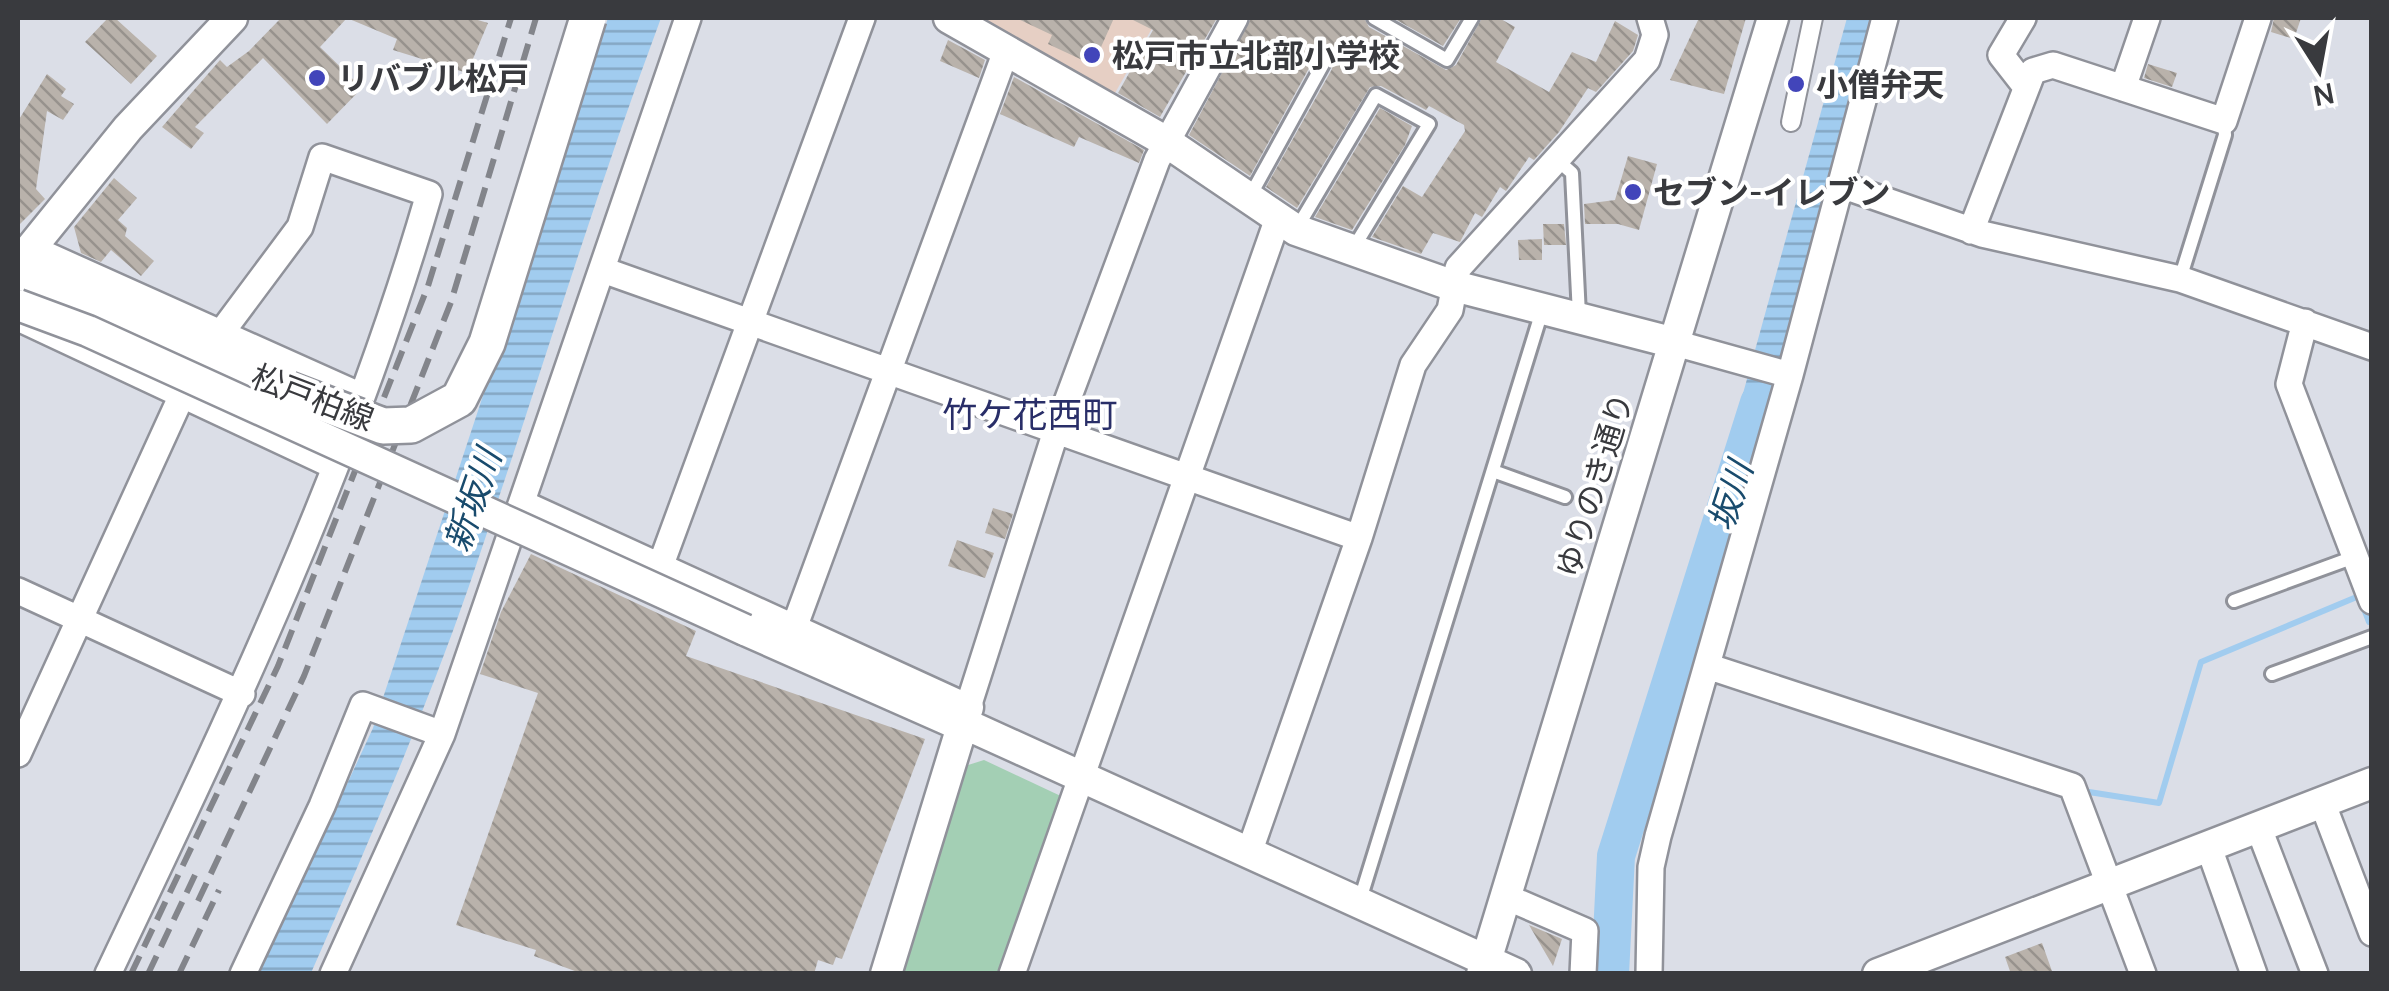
<svg xmlns="http://www.w3.org/2000/svg" width="2389" height="991" font-family="Manrope,'Noto Sans JP',sans-serif">
<style>
.education{fill:#e6cfc4}
.green{fill:#a3cfb4}
.water{fill:url(#water-rules)}
.lines{fill:none;stroke-linecap:round;stroke-linejoin:round}
.stream{stroke:#a1ccef;stroke-width:6}
.river{stroke:#a1ccef;stroke-width:38}
.building{fill:url(#building-back-hatch)}
.service-casing{stroke:#90929a;stroke-width:18}
.pedestrian-casing{stroke:#90929a;stroke-width:22}
.minor-casing{stroke:#90929a;stroke-width:30}
.tertiary-casing{stroke:#90929a;stroke-width:35}
.secondary-casing{stroke:#90929a;stroke-width:40}
.service{stroke:#fff;stroke-width:12}
.pedestrian{stroke:#fff;stroke-width:18}
.minor{stroke:#fff;stroke-width:25}
.tertiary{stroke:#fff;stroke-width:30}
.secondary{stroke:#fff;stroke-width:35}
.rail{stroke:#83858b;stroke-width:6;stroke-dasharray:20 10;stroke-linecap:butt}
.tertiary-bridge-casing{stroke:#90929a;stroke-width:35;stroke-linecap:butt}
.secondary-bridge-casing{stroke:#90929a;stroke-width:40;stroke-linecap:butt}
.tertiary-bridge{stroke:#fff;stroke-width:30}
.secondary-bridge{stroke:#fff;stroke-width:35}
.poi-dot{fill:#4245ba;stroke:#fff;stroke-width:4}
.labels{text-anchor:middle;dominant-baseline:central;stroke-width:8;stroke-linejoin:round;paint-order:stroke}
.poi-label{font-size:32px;font-weight:bold;fill:#393a3e;stroke:#fff;text-anchor:start}
.street-label{font-size:32px;fill:#393a3e;stroke:#fff}
.neighbourhood-label{font-size:35px;fill:#292e68;stroke:#fff}
.water-label{font-size:35px;font-style:italic;fill:#194b6d;stroke:#fff}
</style>
<defs>
<pattern id="water-rules" width="6" height="5" patternUnits="userSpaceOnUse" patternTransform="scale(2.5)"><rect width="6" height="5" fill="#a1ccef"/><path d="M0 2.5h6" fill="none" stroke="#84a7c3"/></pattern>
<pattern id="building-back-hatch" width="6" height="6" patternUnits="userSpaceOnUse" patternTransform="scale(2.5)"><rect width="6" height="6" fill="#b9b2ab"/><path d="M-1 5l2 2M0 0l6 6M5-1l2 2" fill="none" stroke="#97928d"/></pattern>
</defs>
<rect width="100%" height="100%" fill="#dbdee7"/>
<path class="education" d="M982 18H1158L1115 93Z"/>
<path class="green" d="M984 760 1065 798 1007 973 903 974 965 766Z"/>
<path class="water" d="M608 18H661C591 205 534 397 469 586 423 718 367 846 311 973L259 974 373 728Z
M1847 18H1875L1762 454 1729 444Z"/>
<g class="lines">
<path class="stream" d="M2089 792 2159 803 2201 662 2359 596 2369 622"/>
<path class="river" d="M1610 974 1616 856 1759 403"/>
</g>
<path class="building" d="M108 18H115L157 56 131 84 85 42Z
M281 18H471L488 23 467 73 393 50 397 39 347 18 320 47 362 88 327 124 263 58 195 127 204 133 191 149 162 127 220 60 227 67 249 51Z
M1016 18H1114L1093 65 1048 44 1052 35Z
M1129 18H1217L1160 117 1118 93 1153 30Z
M1251 18H1364L1369 27 1446 70 1456 65 1482 18H1499L1515 27 1496 62 1549 92 1572 52 1596 62 1615 21 1638 35 1633 51 1596 92 1588 88 1559 132 1534 160 1529 157 1506 191 1500 187 1482 217 1475 213 1460 242 1433 233 1421 254 1372 237 1403 186 1422 197 1465 131 1464 125 1429 106 1426 110 1381 86 1370 87 1297 208 1266 187 1332 69 1329 56 1314 59 1250 176 1189 135Z
M1393 18H1461L1443 46Z
M1699 18H1746L1724 94 1670 80Z
M2274 18H2301L2294 39 2271 32Z
M948 40 985 60 979 78 940 61Z
M2148 64 2177 73 2172 87 2144 78Z
M47 74 66 89 61 96 74 104 63 120 47 111 36 189 45 199 18 226V121Z
M1014 77 1144 150 1139 163 1079 137 1074 147 1000 114Z
M1380 108 1412 126 1405 145 1352 230 1315 217Z
M1628 156 1657 164 1639 230 1618 224H1585L1584 204 1615 200Z
M114 178 137 198 118 220 127 228 125 236 154 261 141 276 111 250 101 262 81 253 74 227Z
M1543 224H1564L1566 245H1544Z
M1542 239V260H1519L1518 240Z
M993 508 1013 514 1005 539 985 533Z
M957 540 994 553 985 578 948 566Z
M531 554 696 631 686 656 925 739 842 959 836 957 833 965 818 960 814 974H583L534 956 536 950 456 925 538 693 480 674 501 612Z
M1529 925 1562 939 1553 966Z
M2042 943 2053 974H2011L2005 957Z"/>
<g class="lines">
<g class="service-casing">
<path id="service" d="M1374 18 1447 60 1472 18
M1555 158 1572 173 1579 315
M1249 198 1323 64
M1297 228 1376 95 1429 124 1351 252
M2180 279 2225 135 2224 121
M1493 471 1565 497
M2234 601 2357 556
M2272 674 2372 637
M1359 903 1542 311"/>
</g>
<g class="pedestrian-casing">
<path id="pedestrian" d="M1791 122 1813 18"/>
</g>
<g class="minor-casing">
<path id="minor" d="M2023 18 2001 55 2026 87
M2123 88 2147 18
M1841 185 1982 234 2180 279 2372 347
M1971 231 2033 71 2053 65 2224 121 2258 18
M31 248 361 396
M603 270 1359 538
M18 318 334 466
M2305 322 2289 384 2372 601
M1675 343 1790 375
M522 503 968 707 1056 431 1157 160 1235 18
M660 567 862 18
M18 591 242 694
M794 628 1006 51
M1707 666 2072 786 2143 974
M18 754 182 395
M2322 802 2372 933
M2258 826 2315 974
M2208 845 2254 974
M1249 853 1359 538 1413 365 1450 310 1458 268 1647 60 1655 35 1650 18
M1504 896 1585 931 1583 974
M108 974C229 720 351 465 429 194L322 157 300 227 221 333
M243 974 322 806 363 705 442 734
M333 974 442 734 688 18
M1012 974 1277 221
M1649 974 1651 867 1658 836 1790 375 1885 18"/>
</g>
<g class="tertiary-casing">
<path id="tertiary" d="M949 18 1165 141 1296 230 1454 286 1675 343
M18 264 128 128 232 18
M745 630 962 726
M963 723 1516 974
M886 974 968 707
M1482 974 1773 18
M1878 974 2372 783"/>
</g>
<g class="secondary-casing">
<path id="secondary" d="M18 270 289 390"/>
</g>
<use href="#service" class="service"/>
<use href="#pedestrian" class="pedestrian"/>
<use href="#minor" class="minor"/>
<use href="#tertiary" class="tertiary"/>
<use href="#secondary" class="secondary"/>
<path class="rail" d="M198 901 304 676 451 302 536 18
M131 974 278 666 428 286 511 18
M148 974 195 875
M179 974 219 890"/>
<g class="tertiary-bridge-casing">
<path id="tertiary-bridge" d="M18 305 88 331 745 630"/>
</g>
<g class="secondary-bridge-casing">
<path id="secondary-bridge" d="M289 390 383 426 411 425 459 399 487 343 588 18"/>
</g>
<use href="#tertiary-bridge" class="tertiary-bridge"/>
<use href="#secondary-bridge" class="secondary-bridge"/>
</g>
<g class="poi-dot">
<circle cx="1092" cy="55" r="10"/>
<circle cx="317" cy="78" r="10"/>
<circle cx="1796" cy="84" r="10"/>
<circle cx="1633" cy="192" r="10"/>
</g>
<g class="labels">
<g class="poi-label">
<text x="1112" y="55">松戸市立北部小学校</text>
<text x="337" y="78">リバブル松戸</text>
<text x="1816" y="84">小僧弁天</text>
<text x="1653" y="192">セブン-イレブン</text>
</g>
<g class="street-label">
<text transform="translate(313 397) rotate(21)">松戸柏線</text>
<text transform="translate(1594 485) rotate(-73)">ゆりのき通り</text>
</g>
<g class="neighbourhood-label">
<text x="1030" y="414">竹ケ花西町</text>
</g>
<g class="water-label">
<text transform="translate(1730 496) rotate(-72)">坂川</text>
<text transform="translate(472 500) rotate(-71)">新坂川</text>
</g>
</g>
<rect width="2389" height="991" fill="none" stroke="#393a3e" stroke-width="40"/>
<g transform="translate(2319 70) rotate(169)" stroke="#ffffff" stroke-width="8" paint-order="stroke">
<path d="M0-8L18 38L0 25L-18 38Z" fill="#393a3e"/>
<text y="-15" font-size="28" font-weight="bold" text-anchor="middle" fill="#393a3e">N</text>
</g>
</svg>
